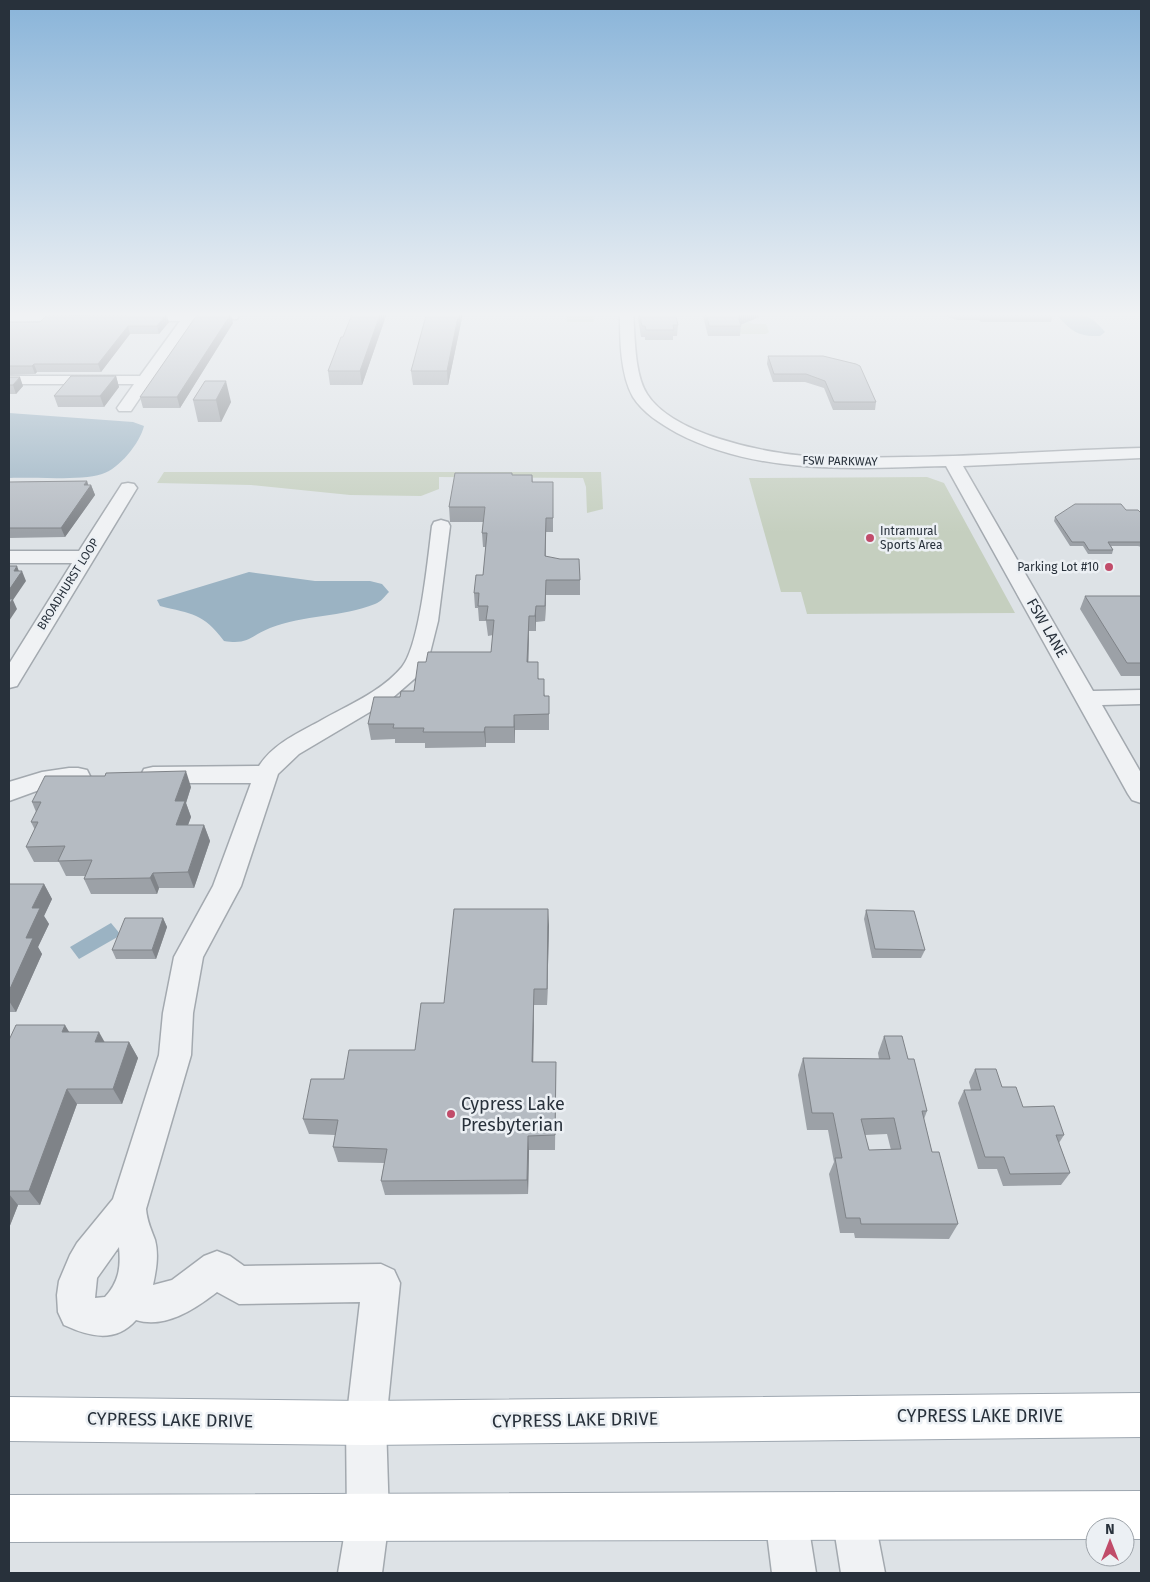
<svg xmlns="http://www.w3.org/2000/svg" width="1150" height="1582" font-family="'Fira Sans',sans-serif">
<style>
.green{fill:#c5cfbf}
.water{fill:#9bb3c3}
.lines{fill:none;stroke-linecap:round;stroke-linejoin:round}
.minor-casing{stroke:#a3a9af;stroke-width:3}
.major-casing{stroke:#9ea7b0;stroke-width:2}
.minor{fill:#f0f2f4;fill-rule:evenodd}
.major{fill:#fff;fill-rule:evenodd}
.wall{fill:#9ca1a7;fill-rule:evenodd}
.shaded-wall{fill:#7f8388}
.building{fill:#b5bbc2;stroke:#7f8388;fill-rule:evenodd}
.poi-dot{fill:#c14c6a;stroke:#ecf0f4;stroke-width:2}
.labels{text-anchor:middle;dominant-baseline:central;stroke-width:5;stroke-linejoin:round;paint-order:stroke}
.far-street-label{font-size:12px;fill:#28313b;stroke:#ecf0f4}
.far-poi-label{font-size:12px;fill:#28313b;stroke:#ecf0f4;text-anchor:start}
.street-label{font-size:15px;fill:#28313b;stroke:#ecf0f4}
.near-poi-label{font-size:18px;fill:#28313b;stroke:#ecf0f4;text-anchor:start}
.near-street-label{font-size:18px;fill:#28313b;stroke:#ecf0f4}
</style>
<rect width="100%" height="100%" fill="#dde2e6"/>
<path class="green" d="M567 312H593L594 322H567Z
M749 322 753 324H766L769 332 766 334H742L730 330Z
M164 472H601L603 509 587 513 586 487 583 478 439 477V489L421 496 350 495 251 485 157 483Z
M927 477 944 483 1015 613 807 614 801 592H781L749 478Z"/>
<path class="water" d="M1054 312C1078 312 1089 312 1105 332L1100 336C1075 337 1070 329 1054 312Z
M9 413 133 422 144 426C140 443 119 469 102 474 80 481 34 477 9 478Z
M249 572 315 581H370L382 584 389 592C385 596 381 602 375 604 342 617 304 615 270 628 250 636 249 645 224 641 203 613 192 614 160 606L157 600Z
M111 923 121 935 79 959 70 947Z"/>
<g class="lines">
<g class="minor-casing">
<path id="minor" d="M232 312 239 316 237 319 193 320 131 411H119L117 408 134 384H9V376H140L180 321H134L127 317 129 314Z
M620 312H633C635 335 634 374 647 394 672 434 760 452 805 456 839 460 873 457 907 457 985 456 1063 450 1141 448V458L963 466 1093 691 1141 690V704L1102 705 1141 773V803L1132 800 1128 794 946 466C857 468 759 476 677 433 661 424 643 413 633 397 620 374 620 338 620 312Z
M79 313 86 317 84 320 9 322V314Z
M128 483 134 484 137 488 20 681 17 686 9 688V664L72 563H9V551H79L122 484Z
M441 520 448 522 450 526 438 621 429 657 421 673 390 700 299 754 278 774 241 886 203 957 193 1013 191 1055 146 1209C147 1221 151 1229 155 1240 159 1255 156 1271 153 1285L172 1280 204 1256 217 1251 230 1256 244 1266 381 1264 394 1270 400 1283 386 1423 389 1519 382 1573H338L347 1519 346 1423 360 1302 239 1304 217 1292C195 1309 165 1329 136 1320 115 1344 88 1336 64 1325L58 1312 57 1295 59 1281 70 1255 77 1243 113 1199 159 1055 163 1013 174 957 213 886 251 783H153L144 781 141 775 144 769 153 767 259 766C273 744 298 733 320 721 348 705 381 692 402 667 420 645 428 557 432 526L434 522ZM119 1247C121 1267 119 1282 105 1297L95 1298 97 1278Z
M69 768H78L87 770 90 776 87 782 42 789 9 801V782L42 772Z
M853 1495 868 1501 874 1516 885 1573H841L832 1516 838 1501Z
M786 1496 801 1502 807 1517 816 1573H772L765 1517 771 1502Z"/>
</g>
<g class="major-casing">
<path id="major" d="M1141 1393V1437L366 1445 9 1441V1397L366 1401Z
M1141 1491V1539H1125V1527H1095V1539L9 1542V1495Z"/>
</g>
<use href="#minor" class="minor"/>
<use href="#major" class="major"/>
</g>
<path class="wall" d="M224 312 225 314 233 323 180 408H143L140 397Z
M637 312H675L678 325 677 336H673V340H645V337H641Z
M702 312H760L759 317 741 325 740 336H708Z
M941 312H1054L1051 322H981L979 320H957L944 316Z
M387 313 362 385H330L328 371Z
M463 313 448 385H413L411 371Z
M9 322H169L159 334H130L101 372H37L35 374 9 375Z
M768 356 876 402 875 410H833L824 388 805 382H773L767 364Z
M116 376 119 387 104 407H58L54 396Z
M9 377 23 386 16 394H9Z
M205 381 231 402 221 422H198L193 400Z
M512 475H532L533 482H553V532H546V556L580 580V595H546L545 621 536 622V631H529L528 662 539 679 545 696H549V730H515V743H486V747L425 748V743H395V739L371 740 368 724 400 697 414 691 426 662 491 652 493 635 488 636 486 621H479L478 608H475L474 593 483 575 486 547H483L482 533 483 522H450L449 507Z
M87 481 88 485H91L95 495 65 537 9 538V482Z
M1126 510 1141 513V547L1138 546H1111L1113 550 1112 554H1088L1083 546H1070L1054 521 1055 517Z
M1085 596H1141V676H1121L1080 609Z
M191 787 186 803 191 817 188 825H204L210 841 194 888H159L157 894H91L84 879 85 876H66L59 862H34L26 847 35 830 31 822 36 812 32 802Z
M9 884H44L52 899 44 916 49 924 38 947 42 954 16 1012H9Z
M866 910 925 950 921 958H872L864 919Z
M163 918 167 927 156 959H116L112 950Z
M549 925 547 1005H534L533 1062H556L555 1150H529L528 1194 385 1195 381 1181 384 1163 338 1162 333 1147 335 1135 309 1134 303 1119 344 1079 415 1050 444 1003Z
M69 1032 104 1042H129L138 1058 122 1104H77L40 1205H18L9 1228V1040Z
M884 1036 908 1059 927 1111 924 1119 932 1152 958 1224 949 1239 855 1238 854 1233H840L829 1174 834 1162 828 1130H807L798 1075 803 1058 879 1059 878 1053ZM887 1134 891 1150H869L865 1135Z
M975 1069 1002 1087 1023 1107 1064 1135 1059 1143 1070 1173 1061 1185 1003 1186 997 1169H978L958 1103 964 1090H971L969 1082Z"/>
<path class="shaded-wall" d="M224 312 226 320 231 314 233 323 180 408 177 397Z
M381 312H386L387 313 362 385 360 371Z
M459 312H463V313L448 385 447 371Z
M750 312H760L759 317 737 326 738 316Z
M166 314 169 322 159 334 157 326Z
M128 326 130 334 101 372 98 364Z
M34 364 37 372 35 374 32 366Z
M116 376 119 387 104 407 100 396Z
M20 377 23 386 16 394 13 385Z
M226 381 231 402 221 422 216 400Z
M87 481 89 488 91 485 95 495 65 537 61 528Z
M17 566 20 574 22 571 26 581 13 600 17 609 9 621V590L14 571Z
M546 580V595L545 621V606Z
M536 606V631L535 616Z
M529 616V631L528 677 527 662Z
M514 715 515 730V743L514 727Z
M485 727 486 743V747L484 732Z
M186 771 191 787 186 803 191 817 182 841 176 825 175 801Z
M204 825 210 841 194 888 188 872Z
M153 873 159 888 157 894 150 878Z
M44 884 52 899 44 916 49 924 38 947 42 954 16 1012 9 1001V991L26 938 32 908Z
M548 909 549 925 547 1005V989Z
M163 918 167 927 156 959 152 950Z
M534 989V1005L533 1077 532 1062Z
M65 1025 74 1040 62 1032Z
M99 1032 108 1048 95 1042Z
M129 1042 138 1058 122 1104 113 1089Z
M67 1089 77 1104 40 1205 29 1191Z
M528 1136 529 1150 528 1194 527 1180Z
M9 1194 18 1205 9 1228Z"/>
<path class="building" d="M199 312H224L223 314H231L177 397H140Z
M353 312H381L360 371H328L341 337H343Z
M427 312H459L447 371H411Z
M639 312H675L678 325H673L674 330H646L645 326H642Z
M706 312H750L738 316 741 326H709Z
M166 314 157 326H128L98 364H34L32 366H9V322H40L46 316Z
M768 356H823L856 364 860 366 876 402H834L825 381 806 374H774Z
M71 376H116L100 396H54Z
M9 377H20L13 385H9Z
M205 381H226L216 400H193Z
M455 473H512V475H532V482H553V518H546L545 556 560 559H579L580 580H546L545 606H536L535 616H529L527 662H538V679H544V696H549V714L514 715V727H485L484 732H423L424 728H393L394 724H368L374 697H400L401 691H414L418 662H426L428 652H491L494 620H486L488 606H478L479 593H474L476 575H483L487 533H482L485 507H449Z
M87 481 84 485H91L61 528H9V482Z
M1075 504H1121L1126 510H1138L1141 513V542H1108L1113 550H1089L1084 542H1072L1055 517Z
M9 566H17L14 571H22L9 590Z
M1085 596H1141V663H1127Z
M9 599H13L9 604Z
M186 771 175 801H185L176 825H204L188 872 153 873 150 878 84 879 92 860 58 861 65 846 26 847 38 822H31L41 802H32L45 776H105L106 773Z
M9 884H44L32 908H40L26 938H33L9 991Z
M454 909H548L547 989H534L532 1062H556L555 1135 528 1136 527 1180 381 1181 387 1149 333 1147 338 1120 303 1119 311 1079H344L349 1050H415L421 1003H444Z
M866 910 914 911 925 950 875 949Z
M125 918H163L152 950H112Z
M16 1025H65L62 1032H99L95 1042H129L113 1089H67L29 1191H9V1040Z
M884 1036H902L908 1059H914L927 1111H922L932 1152H939L958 1224H861L860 1218H846L835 1158H842L833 1113H812L803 1058 890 1059ZM894 1118 901 1149 869 1150 861 1119Z
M975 1069H996L1002 1087H1016L1023 1107 1054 1106 1064 1135H1056L1070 1173 1010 1174 1004 1157H985L964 1090H981Z"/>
<linearGradient id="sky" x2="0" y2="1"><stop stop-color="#89b4d9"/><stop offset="0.59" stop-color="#f0f2f4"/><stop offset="1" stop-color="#f0f2f4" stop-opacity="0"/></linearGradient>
<rect width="1150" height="533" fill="url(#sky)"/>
<g class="poi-dot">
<circle cx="870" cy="538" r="5"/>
<circle cx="1109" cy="567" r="5"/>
<circle cx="451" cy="1114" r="5"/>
</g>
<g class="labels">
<g class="far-street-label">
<text transform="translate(840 461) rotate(1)">FSW PARKWAY</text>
<text transform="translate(68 584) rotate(-58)">BROADHURST LOOP</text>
</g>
<g class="far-poi-label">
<text x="880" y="531">Intramural<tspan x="880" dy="14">Sports Area</tspan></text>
<text x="1099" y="567" text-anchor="end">Parking Lot #10</text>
</g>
<g class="street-label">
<text transform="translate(1047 628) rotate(60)">FSW LANE</text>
</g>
<g class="near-poi-label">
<text x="461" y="1104">Cypress Lake<tspan x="461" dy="21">Presbyterian</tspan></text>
</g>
<g class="near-street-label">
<text x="980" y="1416">CYPRESS LAKE DRIVE</text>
<text transform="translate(170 1420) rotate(1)">CYPRESS LAKE DRIVE</text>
<text transform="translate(575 1420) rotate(-1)">CYPRESS LAKE DRIVE</text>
</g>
</g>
<rect width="1150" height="1582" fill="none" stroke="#28313b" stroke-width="20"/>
<g transform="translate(1110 1542)"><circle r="24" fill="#ecf0f4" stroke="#9ea4aa"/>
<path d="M0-4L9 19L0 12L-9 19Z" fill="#c14c6a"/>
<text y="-8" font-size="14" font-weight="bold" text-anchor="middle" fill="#28313b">N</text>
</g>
</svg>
